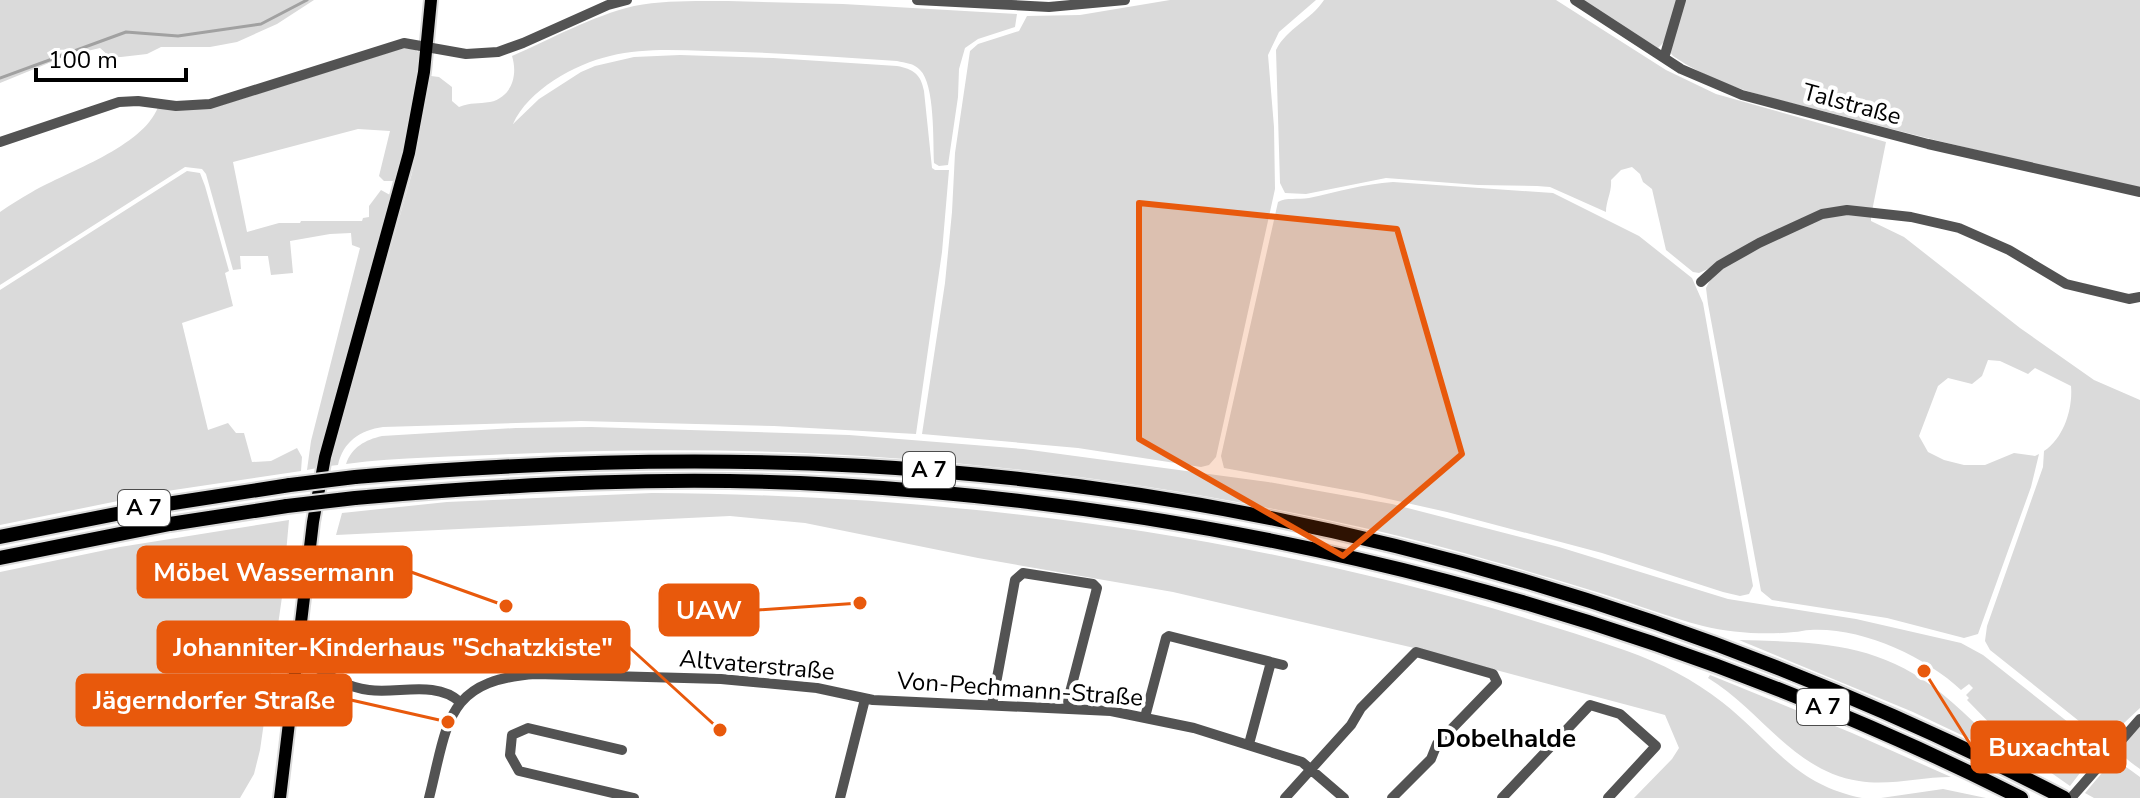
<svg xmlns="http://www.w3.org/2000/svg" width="2140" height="798" font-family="'Nunito Sans',sans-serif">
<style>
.green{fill:#dadada}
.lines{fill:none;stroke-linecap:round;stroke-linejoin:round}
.stream{stroke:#a1a1a1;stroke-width:3}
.major-casing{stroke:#dbdbdb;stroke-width:16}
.highway-casing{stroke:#dbdbdb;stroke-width:18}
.minor{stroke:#535353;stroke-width:10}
.major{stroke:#000;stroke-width:12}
.highway{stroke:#000;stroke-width:14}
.highway-bridge-casing{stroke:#dbdbdb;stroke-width:18;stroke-linecap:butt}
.highway-bridge{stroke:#000;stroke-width:14}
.marked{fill:#e8590c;fill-opacity:0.2;stroke:#e8590c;stroke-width:6;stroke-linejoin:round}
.labels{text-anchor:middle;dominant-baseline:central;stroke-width:8;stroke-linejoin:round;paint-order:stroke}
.shield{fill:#fff;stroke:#4c4c4c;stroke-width:2}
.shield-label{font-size:22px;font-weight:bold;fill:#000}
.street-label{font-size:24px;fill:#000;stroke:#fff}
.neighbourhood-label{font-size:26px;font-weight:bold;fill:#000;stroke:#fff}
.leader{fill:none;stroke:#e8590c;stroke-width:3}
.callout-dot{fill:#e8590c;stroke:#fff;stroke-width:3}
.callout{fill:#e8590c;stroke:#e8590c;stroke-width:3}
.callout-label{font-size:26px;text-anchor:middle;font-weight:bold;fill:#fff}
</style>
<rect width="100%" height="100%" fill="#fff"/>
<path class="green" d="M0 0H314L277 24 237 42 210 47H161L147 54 121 57H110L100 48 66 56 0 83Z
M1170 0H1316L1279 32 1268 55 1274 127 1275 189 1216 457 1209 465 1201 467 1078 448 922 434 945 283 952 212 955 153 970 51 978 44 1019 31 1027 16 1080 15Z
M1324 0H1556L1666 70 1716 94 1886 142 1872 211 1842 209 1699 273 1693 272 1666 250 1652 189 1643 182 1640 174 1632 167 1621 170 1611 180C1612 192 1606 201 1606 212L1550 187 1537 186 1478 185 1386 178 1306 194 1285 193 1280 183 1276 50C1287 28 1311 20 1324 0Z
M1581 0H1677L1664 42 1658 48Z
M1685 0H2140V188C2039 165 1938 142 1838 115 1781 100 1722 90 1673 56L1670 52Z
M728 1 843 4 1017 14 1015 27 978 39 965 48 959 69 958 97 948 165 939 166 934 163C933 142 935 84 920 70 914 63 905 63 897 61 834 57 771 52 707 51 675 50 642 48 610 56 575 64 528 90 513 124L539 99 581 72 595 66 634 57 680 55 773 58 897 66C913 69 921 74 924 91L932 168 935 170H949L942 252 916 434 774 426 581 421 383 427C360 430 343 442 338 465L329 466 412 173 431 76 439 77 452 87V101L459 107C471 102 478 104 490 102 512 97 518 75 512 56 551 39 592 16 634 6 665 0 697 1 728 1Z
M403 48 415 49 419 53C417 85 409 155 394 181H384L379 176 390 131 358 129 233 162 247 232 279 223H300L301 221H362L363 218 369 217V206L381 190 390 195 317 468 307 470 311 441 360 248 352 245 351 233 330 234 290 241 293 273 271 275 268 256H240L241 269 233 270 206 174 202 169 185 167 0 285V212C10 205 21 198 32 192 68 171 143 147 158 107L219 106Z
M187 171 200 173 205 186 229 271 225 273 233 306 182 323 208 430 228 423 236 433H244L252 462 271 461 297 448 302 457 301 471 167 491 0 525V290Z
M1393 182 1553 193 1639 236 1692 278 1703 303 1753 586 1749 594 1740 596 1723 592 1602 553 1447 512 1362 493 1224 468 1221 456 1278 202C1286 197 1298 200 1309 198 1337 192 1364 184 1393 182Z
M1835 213 1871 215V221L1904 237 2020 328 2094 380 2140 400V708L2108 738 2099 737 1990 650 1985 641 1987 626 2043 467 2044 451C2064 438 2073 408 2071 386L2035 368 2028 374 2000 361 1988 360 1982 376 1972 384 1948 378 1938 386 1919 436 1928 452 1944 460 1964 465H1985L2014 453 2035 456 2039 454 2031 487 1978 634 1964 638 1887 618 1772 600 1761 591 1708 304 1706 288 1713 274 1769 240Z
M591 427 849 435 1023 449 1268 482 1392 504 1559 547 1728 599 1856 619 1961 643 1983 655 2092 741 2096 746V752L2070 786 2010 744 1967 700 1969 698 1966 695 1973 688 1969 684 1961 690C1925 656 1861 627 1810 630 1805 630 1799 632 1794 632 1766 635 1731 633 1703 626 1668 617 1635 604 1600 593 1521 569 1441 545 1360 527 1077 464 801 440 512 454 456 457 401 457 346 464 352 447 365 440 382 436L516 428Z
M652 493C984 495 1312 542 1627 651 1661 663 1694 680 1722 702 1773 742 1793 784 1862 798H1634L1672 759 1679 748 1665 715 1410 647 1173 592 978 558 805 523 730 516 336 535 342 513 447 502Z
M289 520 282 597 260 750 254 774 240 798H0V572L120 547Z
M1739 640C1810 642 1872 641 1932 686 1960 707 1984 733 2010 756L2008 757 1913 712Z
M1710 675 1852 733 1951 777C1920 777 1890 786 1859 781 1793 771 1761 710 1708 678Z
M2140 726V769C2112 750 2119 748 2140 726Z
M2112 761H2118L2140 777V798H2094L2085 793Z
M1943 789 1986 798H1881Z"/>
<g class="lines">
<path class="stream" d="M0 78 126 32 178 36 261 24 307 0"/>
<g class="major-casing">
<path id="major" d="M280 798 313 522 325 457 409 153 424 72 431 0"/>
</g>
<g class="highway-casing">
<path id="highway" d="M355 477C552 460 750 455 948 472 1336 505 1719 619 2064 798
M355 498C515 484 676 475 837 485 1248 509 1653 612 2021 798
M0 537 167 504 290 485
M0 558 170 524 287 506"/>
</g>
<path class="minor" d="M917 0 1049 7 1125 0
M1575 0 1681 69 1742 95 1928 144 2140 192
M1664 58 1681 0
M0 142 119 102 138 101 176 106 210 104 404 43 466 54 498 52 523 43 608 5 627 0
M1701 282 1720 265 1759 243 1822 214 1847 210 1911 217 1959 228 2009 250 2066 284 2129 299 2140 297
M312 664C330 677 346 687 369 690 398 694 436 680 460 702
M992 705 1015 580 1023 573 1093 584 1097 588 1068 700 1069 708
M1145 717 1166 638 1169 636 1271 662
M1249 744 1271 662 1283 665
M622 750 528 728 512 735 510 755 519 771 634 798
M429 798C448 723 445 680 536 674L721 679 817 688 873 700 1111 711 1194 728 1302 762 1344 798
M840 798 865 699
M1285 798 1351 725 1361 708 1416 652 1493 674 1497 682 1437 744 1431 759 1392 798
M1502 798 1590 705 1620 714 1656 746 1608 798
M2071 798 2140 719"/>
<use href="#major" class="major"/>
<use href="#highway" class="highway"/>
<g class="highway-bridge-casing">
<path id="highway-bridge" d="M290 485 355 477
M287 506 355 498"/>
</g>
<use href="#highway-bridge" class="highway-bridge"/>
</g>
<path class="marked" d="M1139 203 1397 229 1462 454 1343 556 1139 439Z"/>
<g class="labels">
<g class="shield">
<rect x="903" y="452" width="52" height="36" rx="6"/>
<rect x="118" y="490" width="52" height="36" rx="6"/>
<rect x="1797" y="689" width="52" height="36" rx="6"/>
</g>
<g class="shield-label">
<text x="929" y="470">A 7</text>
<text x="144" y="508">A 7</text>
<text x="1823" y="707">A 7</text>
</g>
<g class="street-label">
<text transform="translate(1852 104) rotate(15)">Talstraße</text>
<text transform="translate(757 665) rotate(5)">Altvaterstraße</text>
<text transform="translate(1020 689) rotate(4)">Von-Pechmann-Straße</text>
</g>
<g class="neighbourhood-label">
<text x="1506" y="738">Dobelhalde</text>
</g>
</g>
<path class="leader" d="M506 606L411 572M860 603L758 610M720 730L629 647M448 722L351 700M1924 671L1972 747"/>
<g class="callout-dot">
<circle cx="506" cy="606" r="8"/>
<circle cx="860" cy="603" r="8"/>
<circle cx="720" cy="730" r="8"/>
<circle cx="448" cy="722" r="8"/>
<circle cx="1924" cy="671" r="8"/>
</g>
<g class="callout">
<rect x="138" y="547" width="273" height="50" rx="8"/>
<rect x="660" y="585" width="98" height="50" rx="8"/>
<rect x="158" y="622" width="471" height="50" rx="8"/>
<rect x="77" y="675" width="274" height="50" rx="8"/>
<rect x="1972" y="722" width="153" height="50" rx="8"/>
</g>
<g class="callout-label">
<text x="274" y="581">Möbel Wassermann</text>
<text x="709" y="619">UAW</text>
<text x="393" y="656">Johanniter-Kinderhaus "Schatzkiste"</text>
<text x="214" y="709">Jägerndorfer Straße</text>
<text x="2049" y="756">Buxachtal</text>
</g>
<path d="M36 68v12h150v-12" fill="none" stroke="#000000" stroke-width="4"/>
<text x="48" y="68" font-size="24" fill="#000000" stroke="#ffffff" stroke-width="6" paint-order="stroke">100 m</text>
</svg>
